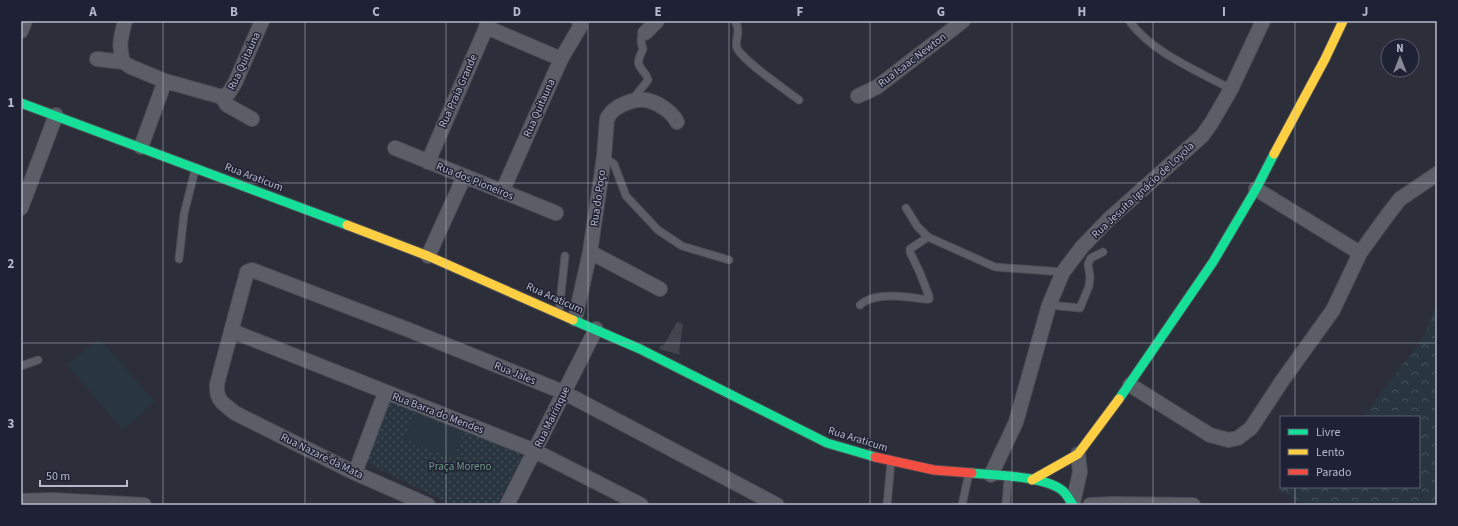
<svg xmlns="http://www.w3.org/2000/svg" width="1458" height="526" font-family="'Source Sans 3',sans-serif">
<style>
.grass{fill:url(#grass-dots)}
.forest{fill:url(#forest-crowns)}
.pitch{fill:#29363f}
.building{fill:#42444e}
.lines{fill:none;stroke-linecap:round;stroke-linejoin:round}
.lane-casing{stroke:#4a4b53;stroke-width:9}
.street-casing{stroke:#4a4b53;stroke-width:16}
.fast-casing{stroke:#4a4b53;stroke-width:11}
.slow-casing{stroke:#4a4b53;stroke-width:11}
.jam-casing{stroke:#4a4b53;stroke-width:11}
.lane{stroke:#5c5e67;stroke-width:7}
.street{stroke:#5c5e67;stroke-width:14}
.fast{stroke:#16e098;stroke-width:9}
.slow{stroke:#ffcf43;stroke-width:9}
.jam{stroke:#f24e42;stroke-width:9}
.grid{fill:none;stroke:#b7b9ca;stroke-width:1;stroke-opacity:0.55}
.labels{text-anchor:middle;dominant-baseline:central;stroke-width:3;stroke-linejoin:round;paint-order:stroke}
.street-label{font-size:11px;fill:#b7b9ca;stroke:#1f2234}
.park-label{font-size:11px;fill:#6f9a83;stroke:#1f2234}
.neatline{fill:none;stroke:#b7b9ca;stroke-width:1.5}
.grid-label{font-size:13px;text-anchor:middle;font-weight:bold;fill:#b7b9ca}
</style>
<defs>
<pattern id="grass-dots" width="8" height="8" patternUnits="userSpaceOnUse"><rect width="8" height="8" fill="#29363f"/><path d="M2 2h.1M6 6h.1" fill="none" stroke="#465159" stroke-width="1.8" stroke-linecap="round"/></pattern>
<pattern id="forest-crowns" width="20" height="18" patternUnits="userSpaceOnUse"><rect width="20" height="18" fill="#29363f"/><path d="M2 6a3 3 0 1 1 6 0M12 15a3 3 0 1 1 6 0" fill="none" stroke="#465159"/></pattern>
</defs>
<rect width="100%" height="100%" fill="#2c2e39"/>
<path class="grass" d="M392 399 525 451 497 505H451L366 462Z"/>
<path class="forest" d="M1437 301V505H1308L1276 490 1281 487H1419V417H1363L1424 336Z"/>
<path class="pitch" d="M99 338 155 402 123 430 67 365Z
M415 413 464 433 454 459 404 439Z"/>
<path class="building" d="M677 322 683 324 679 352 681 355 659 349 660 346 664 345Z"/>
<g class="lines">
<g class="lane-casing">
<path id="lane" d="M735 21C742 32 734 40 737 48 743 61 786 90 799 100
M1130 22C1153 53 1198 71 1231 89
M633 99 648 80C647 72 636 68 639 59 640 55 642 52 643 49 641 42 639 38 645 33
M604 157 614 164 626 196 658 230 682 246 729 260
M906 208 917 226 928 237 995 267 1063 272
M179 259 184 214 195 170
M860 305C870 295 893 295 906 297 914 297 921 300 929 299V296L920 273 910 252V249L928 237
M1049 305 1080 308 1089 286 1090 277 1088 264 1091 258 1103 252
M559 312 565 256
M21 366 38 360
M887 505 891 462
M962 505 969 473
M1006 505 1008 477"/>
</g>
<g class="street-casing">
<path id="street" d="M486 27 561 59
M21 31 25 21
M645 33 657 21
M97 59 123 62 131 67 165 81 222 97 227 105 252 119
M123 62C118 45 121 37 125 21
M858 96 877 87 963 21
M222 97 228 94 235 83 262 21
M141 147 165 81
M395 148 556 213
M428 162 489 21
M1256 189 1360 253
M502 192 561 59 580 27 579 21
M21 208 56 115
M590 252 660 289
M428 256 464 177
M575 319 590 252 604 157 607 119C613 105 636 97 650 101 660 104 673 113 677 122
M232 331 535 451 641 505
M1130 385 1210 435 1229 440 1238 438 1251 428 1282 381 1333 310 1360 253 1389 213 1400 199 1437 174
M355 473 385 393
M991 475 1016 422 1049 305 1063 272 1082 247 1108 220 1202 136 1212 122 1231 89 1263 21
M21 501 52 500 144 505
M1073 503 1080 472 1078 454
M428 505 355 473 235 413C223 403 216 401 217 384L247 272 252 270 409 330 563 392 777 505
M507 505 596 329
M1090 505 1113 504 1193 505"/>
</g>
<g class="fast-casing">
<path id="fast" d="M21 103 347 225
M573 320 640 349 827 443 875 457
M1119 399 1213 262 1256 189 1274 154
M972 473C994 475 1048 476 1064 492 1068 496 1070 501 1073 505"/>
</g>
<g class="slow-casing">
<path id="slow" d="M1274 154 1325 59 1343 21
M347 225 428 256 573 320
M1032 480 1078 454 1119 399"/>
</g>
<g class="jam-casing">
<path id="jam" d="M875 457 934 470 972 473"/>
</g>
<use href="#lane" class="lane"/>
<use href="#street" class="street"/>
<use href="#fast" class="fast"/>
<use href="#slow" class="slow"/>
<use href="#jam" class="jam"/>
</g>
<path class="grid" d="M163 21V505M305 21V505M446 21V505M588 21V505M729 21V505M870 21V505M1012 21V505M1153 21V505M1295 21V417M21 183H1437M21 343H1437M1295 487V505"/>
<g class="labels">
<g class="street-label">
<text transform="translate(912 60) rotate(-37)">Rua Isaac Newton</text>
<text transform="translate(244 61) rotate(-65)">Rua Quitaúna</text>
<text transform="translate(458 91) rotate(-66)">Rua Praia Grande</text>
<text transform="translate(539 108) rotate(-66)">Rua Quitauna</text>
<text transform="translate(254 177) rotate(21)">Rua Araticum</text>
<text transform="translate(475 181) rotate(22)">Rua dos Pioneiros</text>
<text transform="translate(1143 190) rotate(-43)">Rua Jesuíta Ignácio de Loyola</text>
<text transform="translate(598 198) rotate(-82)">Rua do Poço</text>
<text transform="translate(555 298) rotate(24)">Rua Araticum</text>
<text transform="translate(515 373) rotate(22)">Rua Jales</text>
<text transform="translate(438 413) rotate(21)">Rua Barra do Mendes</text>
<text transform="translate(552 417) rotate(-64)">Rua Mairinque</text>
<text transform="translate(858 439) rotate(17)">Rua Araticum</text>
<text transform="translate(322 456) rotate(26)">Rua Nazaré da Mata</text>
</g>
<g class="park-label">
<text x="460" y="466">Praça Moreno</text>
</g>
</g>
<rect width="1458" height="526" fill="none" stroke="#1f2234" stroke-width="44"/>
<rect x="1280" y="416" width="140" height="72" fill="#1f2234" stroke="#5c5e70"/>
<rect x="1288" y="429" width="20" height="6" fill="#16e098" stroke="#5c5e70"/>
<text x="1316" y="436" font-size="12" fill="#b7b9ca">Livre</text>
<rect x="1288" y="449" width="20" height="6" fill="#ffcf43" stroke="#5c5e70"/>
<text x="1316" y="456" font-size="12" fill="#b7b9ca">Lento</text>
<rect x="1288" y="469" width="20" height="6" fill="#f24e42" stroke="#5c5e70"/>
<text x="1316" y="476" font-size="12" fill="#b7b9ca">Parado</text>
<g transform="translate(1400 58)"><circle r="19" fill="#1f2234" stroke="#5c5e70"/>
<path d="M0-3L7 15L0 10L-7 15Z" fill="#868897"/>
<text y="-6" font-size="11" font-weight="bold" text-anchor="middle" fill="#b7b9ca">N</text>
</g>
<path d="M40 480v6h87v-6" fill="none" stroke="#b7b9ca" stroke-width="2"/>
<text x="46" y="480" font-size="12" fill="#b7b9ca" stroke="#1f2234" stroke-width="3" paint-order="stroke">50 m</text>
<rect x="22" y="22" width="1414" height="482" class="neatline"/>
<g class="grid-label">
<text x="93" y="16">A</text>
<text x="234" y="16">B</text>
<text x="376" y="16">C</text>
<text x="517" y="16">D</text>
<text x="658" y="16">E</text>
<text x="800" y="16">F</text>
<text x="941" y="16">G</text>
<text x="1082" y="16">H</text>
<text x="1224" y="16">I</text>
<text x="1365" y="16">J</text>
<text x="11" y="107">1</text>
<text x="11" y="268">2</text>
<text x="11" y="428">3</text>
</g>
</svg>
